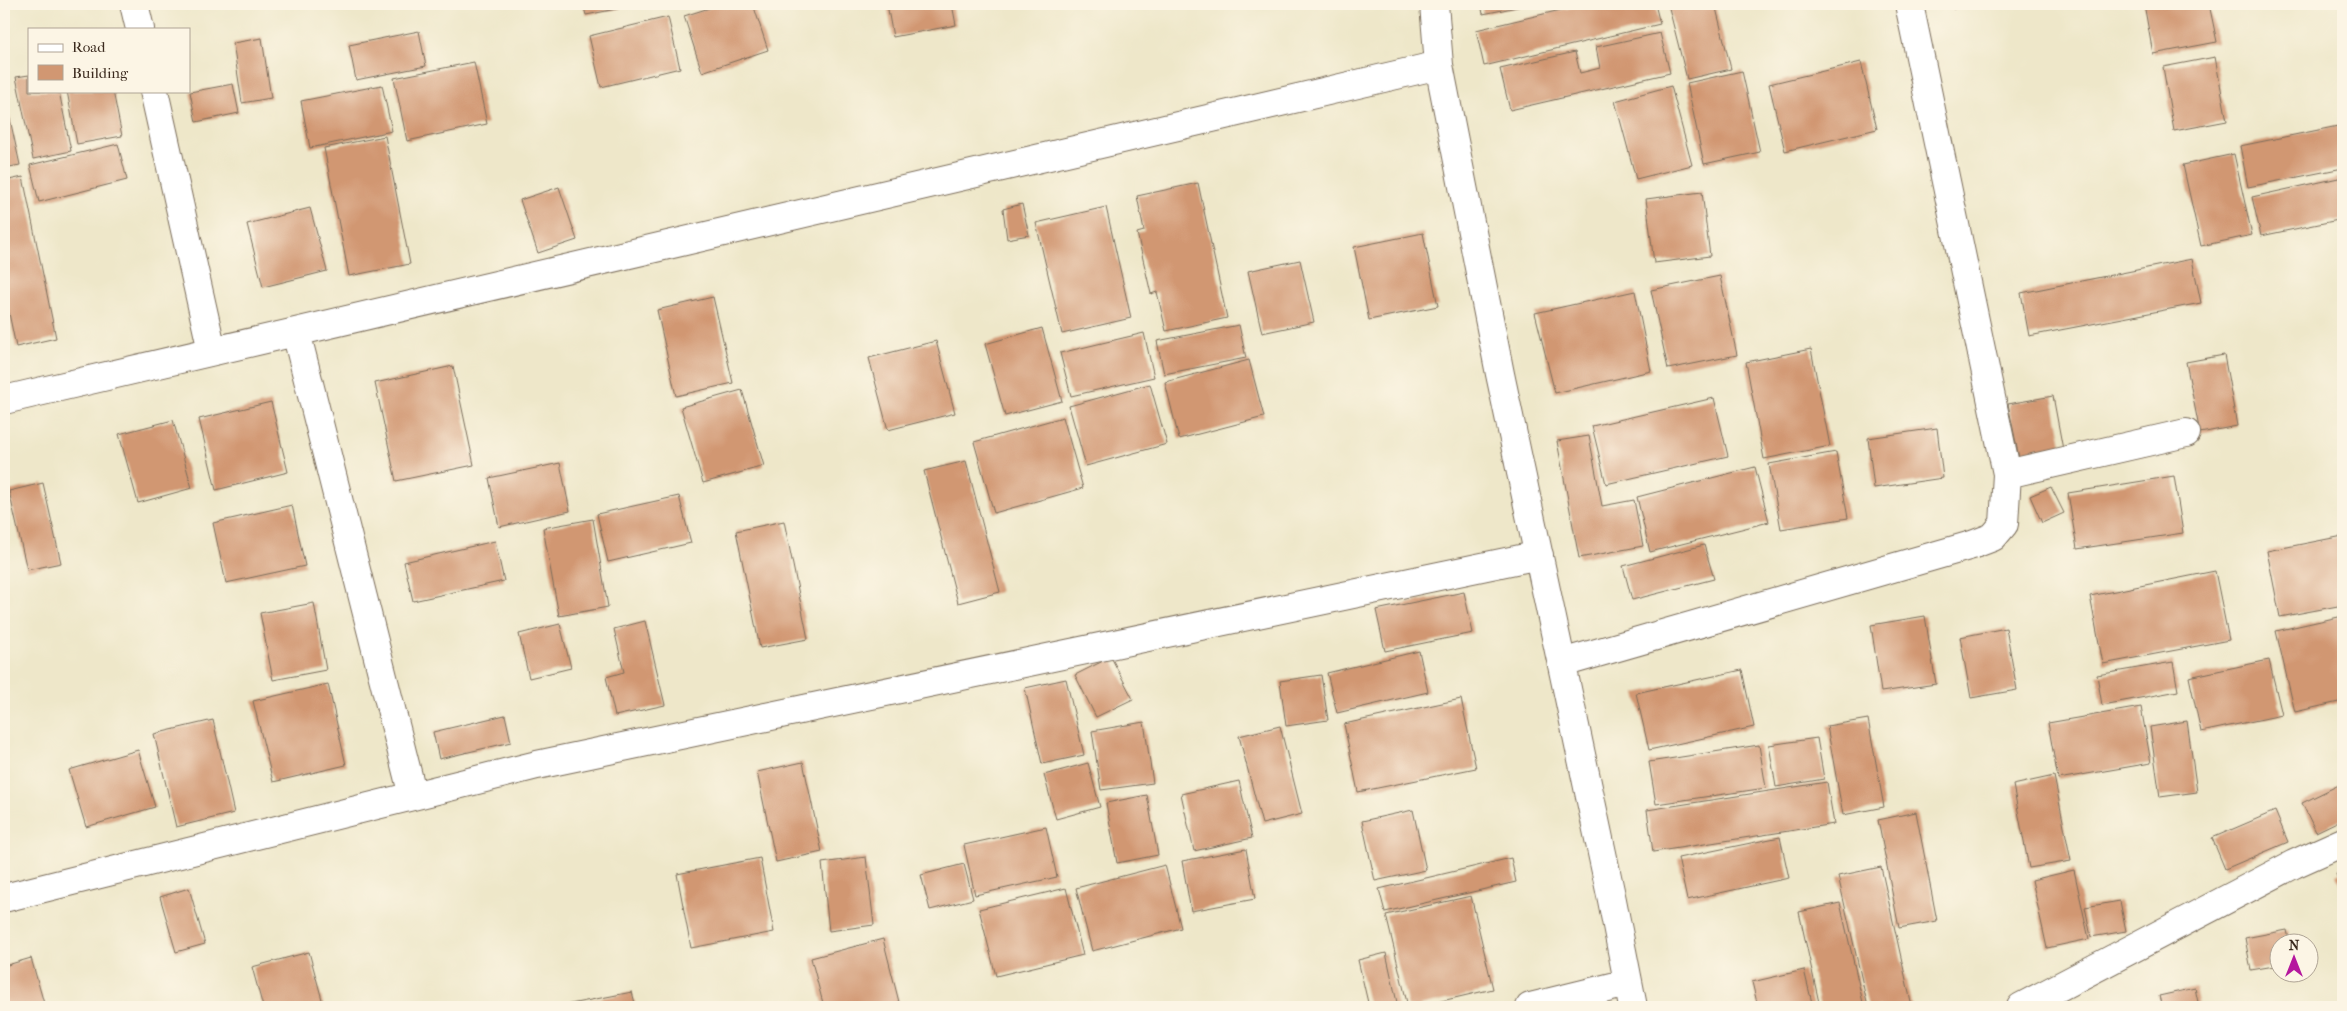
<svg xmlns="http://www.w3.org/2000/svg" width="2347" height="1011" font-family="'IM FELL French Canon',serif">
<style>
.building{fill:#d19772}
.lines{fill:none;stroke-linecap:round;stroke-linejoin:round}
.minor-casing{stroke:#7a6c5a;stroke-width:30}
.minor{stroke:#fff;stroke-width:28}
</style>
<rect width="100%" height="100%" fill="#fcf5e5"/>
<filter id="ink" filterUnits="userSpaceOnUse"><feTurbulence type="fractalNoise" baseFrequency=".02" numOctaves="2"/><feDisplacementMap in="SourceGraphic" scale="10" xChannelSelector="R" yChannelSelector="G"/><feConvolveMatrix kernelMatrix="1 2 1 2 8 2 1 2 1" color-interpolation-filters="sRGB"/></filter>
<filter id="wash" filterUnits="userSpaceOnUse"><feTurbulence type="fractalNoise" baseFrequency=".0096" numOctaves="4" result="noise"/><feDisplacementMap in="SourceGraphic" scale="20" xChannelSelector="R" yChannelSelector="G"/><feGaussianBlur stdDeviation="1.12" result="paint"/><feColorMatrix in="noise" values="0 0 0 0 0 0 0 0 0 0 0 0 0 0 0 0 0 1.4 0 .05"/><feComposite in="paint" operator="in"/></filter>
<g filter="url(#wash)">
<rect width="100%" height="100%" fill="#eee7c9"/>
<g id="blocks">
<path class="building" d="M583 4H636L637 5 586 15Z
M722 4H753L768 50 702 72 684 16Z
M887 4H952L956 25 893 37Z
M1481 4H1527V5L1483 14Z
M1586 4H1655L1660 24 1484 66 1476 30Z
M1668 4H1715L1731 69 1687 79Z
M1952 4H1972L1953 9Z
M2144 4H2209L2217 42 2153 54Z
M668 17 680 68 601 87 589 36Z
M419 31 426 66 356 80 349 45Z
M1660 33 1670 73 1510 110 1500 69 1575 52 1580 73 1600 68 1596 47Z
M262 38 271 98 242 103 233 43Z
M2215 57 2227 121 2174 131 2163 67Z
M474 62 487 124 407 141 394 78Z
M1861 62 1877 129 1785 151 1769 84Z
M1742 71 1760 152 1704 164 1687 83Z
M29 75V91H59L71 151 33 159 16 77Z
M233 84 239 113 196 122 190 92Z
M382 85 392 131 310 148 301 101Z
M1671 86 1692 165 1636 179 1615 101Z
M67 91H113L122 136 77 144Z
M4 92 20 165 4 168Z
M2343 125V168L2248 187 2240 146Z
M385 136 410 264 349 276 324 148Z
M118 144 127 180 39 202 30 165Z
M2234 154 2252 235 2201 246 2183 165Z
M23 177 56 338 16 347 4 289V181Z
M2343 177V219L2261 236 2252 197Z
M1198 183 1227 318 1166 331 1157 292 1151 294 1137 233 1144 231 1137 196Z
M559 187 577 240 538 253 520 200Z
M1702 192 1710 256 1654 263 1646 199Z
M1022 204 1029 235 1007 239 1003 209Z
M1106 207 1131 318 1062 334 1036 223Z
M310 208 327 271 263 287 247 224Z
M1423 233 1438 306 1369 320 1354 247Z
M2192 259 2201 303 2029 336 2021 293Z
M1300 260 1314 322 1262 333 1248 271Z
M1720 276 1737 355 1668 369 1651 290Z
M1635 291 1651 371 1555 393 1535 313Z
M713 297 733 383 676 396 657 310Z
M1239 325 1246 358 1164 374 1157 341Z
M1042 328 1062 401 1005 416 985 344Z
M1144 333 1154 377 1071 396 1060 353Z
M936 341 955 413 888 430 869 358Z
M1811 349 1830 446 1764 459 1746 362Z
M2224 355 2237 426 2200 433 2186 362Z
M1249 360 1264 417 1179 439 1165 382Z
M453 366 474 465 396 481 375 383Z
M1150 384 1167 444 1086 466 1069 406Z
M742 390 764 466 703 483 681 407Z
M2053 396 2064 455 2020 463 2008 404Z
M1714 398 1728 456 1606 484 1592 426Z
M271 402 288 472 216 490 199 419Z
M1063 417 1083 488 994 513 974 442Z
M173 420 192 488 138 503 119 434Z
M1937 428 1943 478 1874 488 1868 438Z
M1589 436 1602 506 1634 500 1643 546 1579 558 1557 441Z
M1836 452 1848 518 1781 529 1769 464Z
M966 461 1000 592 958 603 924 471Z
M560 463 570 511 499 527 489 478Z
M1755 467 1769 522 1650 552 1637 497Z
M2174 476 2183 533 2077 549 2068 493Z
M43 483 61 563 27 570 9 491Z
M2051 487 2064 513 2042 523 2030 496Z
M679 496 691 543 608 562 597 514Z
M292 505 305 566 226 583 213 523Z
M593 519 608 607 559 616 543 528Z
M784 521 808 639 760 648 736 531Z
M2343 536V605L2280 617 2267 551Z
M495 541 504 581 413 601 404 562Z
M1704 545 1714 579 1632 600 1623 566Z
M2215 571 2229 640 2103 664 2090 596Z
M1464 592 1473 633 1385 651 1376 610Z
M314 603 326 670 273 680 260 613Z
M1925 616 1936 684 1881 692 1871 625Z
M2343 616V701L2295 712 2276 631Z
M645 621 665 705 615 716 606 677 624 672 614 629Z
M560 624 571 668 529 678 519 634Z
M2006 628 2017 690 1971 698 1960 637Z
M1419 651 1428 692 1337 713 1327 673Z
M1111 657 1133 699 1096 717 1075 675Z
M2269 660 2282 715 2201 732 2189 677Z
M2173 662 2178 691 2102 705 2097 675Z
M1742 670 1754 727 1649 750 1636 693Z
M1321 675 1328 720 1286 726 1280 681Z
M1066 679 1084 755 1042 764 1025 688Z
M328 684 346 765 273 782 253 701Z
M1461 699 1476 768 1358 792 1344 724Z
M2141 707 2151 763 2058 779 2048 723Z
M505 715 511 742 439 759 433 732Z
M1868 719 1884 807 1843 815 1827 726Z
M213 720 234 813 176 827 154 734Z
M2187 721 2197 792 2160 797 2150 727Z
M1144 722 1153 783 1101 790 1092 731Z
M1280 726 1302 814 1262 824 1239 736Z
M1817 738 1824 779 1776 787 1769 745Z
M1759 745 1766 788 1656 804 1649 762Z
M138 750 155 807 86 827 69 770Z
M803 762 822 852 776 862 757 772Z
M1088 763 1100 807 1056 819 1044 775Z
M2054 776 2071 861 2029 868 2013 785Z
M1239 781 1252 838 1194 851 1181 794Z
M1827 782 1834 824 1653 852 1647 810Z
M2343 783V819L2316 832 2302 803Z
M1147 795 1158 855 1117 863 1106 803Z
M1413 810 1426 870 1375 881 1362 821Z
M2275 811 2288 842 2225 869 2212 838Z
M1916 812 1937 921 1899 928 1878 820Z
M1046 827 1057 877 975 895 964 845Z
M1780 837 1789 878 1687 900 1678 858Z
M1246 849 1255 899 1191 911 1182 861Z
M866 857 874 925 829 931 822 863Z
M760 858 774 932 691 948 677 874Z
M1511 858 1516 882 1385 912 1379 889Z
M964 864 973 899 930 910 921 875Z
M1165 865 1181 928 1092 951 1076 888Z
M1881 867 1912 1007H1868L1838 876Z
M2074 870 2089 939 2047 948 2032 880Z
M2343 871V893L2336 874Z
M189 888 205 944 176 952 160 897Z
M1066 888 1083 955 996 976 979 909Z
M1471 896 1493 989 1416 1007H1408L1386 915Z
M2120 901 2126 931 2091 937 2085 907Z
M1840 903 1864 1007H1820L1799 912Z
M2287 930 2290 944H2280V965L2251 970 2245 938Z
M883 939 900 1006 824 1007 811 958Z
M309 952 324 1007H263L252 967Z
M1386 953 1398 1007H1369L1358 960Z
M31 958 45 1007H4V966Z
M1804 970 1813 1007H1758L1752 982Z
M2195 988 2199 1007H2162L2159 996Z
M632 992 636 1007H560V1006Z"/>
</g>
</g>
<g filter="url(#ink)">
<use href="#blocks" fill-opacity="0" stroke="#7a6c5a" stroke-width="1"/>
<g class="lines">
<g class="minor-casing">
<path id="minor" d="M134 4 140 29
M1434 4 1439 65 1500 374 1612 900 1633 1007
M154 91 212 351
M296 332 413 796
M4 400 1439 65
M2007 474 2186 433
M1562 663 1972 545 1993 537 2004 524 2007 474 1909 4
M4 898 537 765 1539 555
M1530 1007 1628 983
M2021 1007 2294 864 2343 842"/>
</g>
<use href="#minor" class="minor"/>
</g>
</g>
<rect width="2347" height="1011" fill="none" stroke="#fcf5e5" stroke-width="20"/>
<rect x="28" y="28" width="162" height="65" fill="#fcf5e5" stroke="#afa495"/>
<rect x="38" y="44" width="25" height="8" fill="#ffffff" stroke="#afa495"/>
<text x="72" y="52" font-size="15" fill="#3b2a1e">Road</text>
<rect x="38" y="65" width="25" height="15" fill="#d19772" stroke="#afa495"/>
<text x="72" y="78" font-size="15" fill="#3b2a1e">Building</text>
<g transform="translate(2294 958)"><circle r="24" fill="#fcf5e5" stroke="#afa495"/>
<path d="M0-4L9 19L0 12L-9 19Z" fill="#b5179e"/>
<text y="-8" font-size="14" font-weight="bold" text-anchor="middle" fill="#3b2a1e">N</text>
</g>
</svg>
